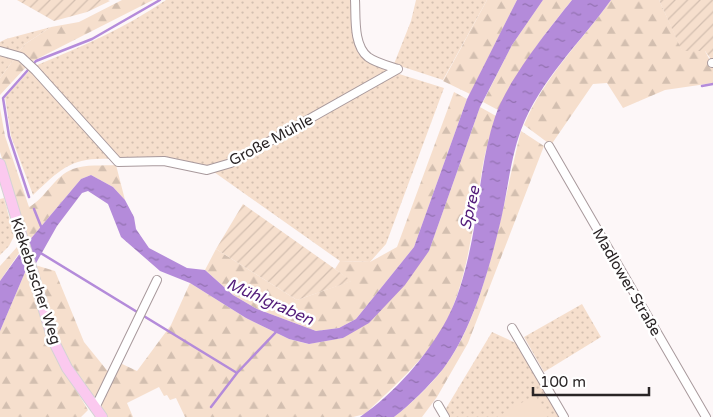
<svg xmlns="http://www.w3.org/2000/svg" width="713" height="417" font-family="'Varela Round',sans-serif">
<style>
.grass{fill:url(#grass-dots)}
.forest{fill:url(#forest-firs)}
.garden{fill:url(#garden-furrows)}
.pitch{fill:#f6dfcd}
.water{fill:url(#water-ripples)}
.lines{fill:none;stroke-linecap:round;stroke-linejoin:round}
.stream{stroke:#b48bda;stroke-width:2.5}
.minor-casing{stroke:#a8999c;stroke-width:10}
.major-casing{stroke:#d4d3d4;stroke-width:12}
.minor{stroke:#fff;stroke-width:8}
.major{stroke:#fbc9ef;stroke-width:10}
.labels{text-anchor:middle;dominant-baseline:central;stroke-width:5;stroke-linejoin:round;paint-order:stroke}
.street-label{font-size:15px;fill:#2a2526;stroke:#fff}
.water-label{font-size:16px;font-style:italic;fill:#541d7b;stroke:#fff}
</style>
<defs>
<pattern id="grass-dots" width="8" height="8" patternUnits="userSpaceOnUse" patternTransform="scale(1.25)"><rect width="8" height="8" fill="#f6dfcd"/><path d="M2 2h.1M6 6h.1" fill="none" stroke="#d3bfb0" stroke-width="1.8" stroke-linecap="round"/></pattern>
<pattern id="forest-firs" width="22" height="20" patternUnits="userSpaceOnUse" patternTransform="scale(1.25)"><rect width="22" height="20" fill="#f6dfcd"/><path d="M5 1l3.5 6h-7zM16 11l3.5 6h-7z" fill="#d3bfb0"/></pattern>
<pattern id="garden-furrows" width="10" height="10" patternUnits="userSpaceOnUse" patternTransform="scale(1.25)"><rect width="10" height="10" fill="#f6dfcd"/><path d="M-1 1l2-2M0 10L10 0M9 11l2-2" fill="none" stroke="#d3bfb0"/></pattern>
<pattern id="water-ripples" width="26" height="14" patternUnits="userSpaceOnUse" patternTransform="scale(1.25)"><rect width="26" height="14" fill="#b48bda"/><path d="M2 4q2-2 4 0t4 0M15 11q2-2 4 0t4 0" fill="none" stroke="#9371b1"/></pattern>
</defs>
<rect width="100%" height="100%" fill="#fdf7f8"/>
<path class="grass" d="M166 0H352C353 40 349 55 390 71L228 161 207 166 173 158 118 157 35 66C81 47 125 28 166 0Z
M416 0H487L443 80 394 64 411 21Z
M51 27 25 44 17 54 0 48V42L6 39Z
M0 54 15 58 0 78Z
M31 69 111 159C71 157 61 169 33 195L11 136 5 97Z
M396 73 444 88 386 244 370 262 340 261 214 172 231 166Z
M4 198 14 236 9 246 0 255V199Z
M582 304 601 337 544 372 524 337Z
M492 332 518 344 559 417H449L445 410Z"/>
<path class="forest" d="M122 0H153L31 62 17 54 25 44 51 27 79 22Z
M487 0H517L470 94 443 81Z
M543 0H572C544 34 517 71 498 110L483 102 512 45Z
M611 0H659L682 50 705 51 713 66V83L665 90 623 108 607 83 593 84 551 145 524 125C544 77 581 42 611 0Z
M15 58 27 66 0 95V78Z
M454 92 467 99 414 247 356 319 339 328 316 331 257 309 233 295 205 270 216 249 297 300 351 281 335 269 340 261 370 262 397 247Z
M480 107 496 116C491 132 486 148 483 164 474 216 470 268 449 316 431 355 395 385 365 414L353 417H185L176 398 170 400 167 395 164 396 159 387 127 403 133 417H107L100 408 120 363 137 371 171 325 190 283 246 318 289 339 308 344 343 338 429 251Z
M0 108 5 136 29 207C46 198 54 176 73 169 85 164 103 166 116 165L125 200 113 187 91 175 81 179 28 242 0 152Z
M521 131 544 146 468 343 437 397 422 417H394C411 404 430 386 443 369 487 313 503 201 521 131Z
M17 247 19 253 0 281V266Z
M35 265 55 271 84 342 110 374 95 402 58 347Z
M26 270 53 350 88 410 81 417H0V331Z"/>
<path class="garden" d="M17 0H108L110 1 87 12 54 21Z
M659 0H713V62L705 51H682Z
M243 204 352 281 297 300 216 249Z"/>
<path class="pitch" d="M535 395 547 417H497Z"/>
<path class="water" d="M517 0H543L512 45 480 107 429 251 405 285 369 323 343 338 309 344 289 339 246 318 190 283 160 271 121 237 108 204 88 191 82 193 57 226 35 265 26 270 0 331V281L28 242 81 179 91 175 113 187 125 200 134 217 136 229 149 248 187 268 205 270 233 295 257 309 316 331 339 328 356 319 414 247 467 99Z
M572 0H611C580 43 540 80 521 130 511 157 508 187 502 215 491 263 473 330 443 369 429 386 411 404 394 417H360C395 393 427 356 447 319 461 293 469 257 474 228 480 191 483 153 495 117 507 81 548 30 572 0Z"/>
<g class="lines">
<path class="stream" d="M702 86 713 84
M29 197 9 136 3 98 36 61 92 39 160 0
M34 209 42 229
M39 252 237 373
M211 407 237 373 277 331"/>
<g class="minor-casing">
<path id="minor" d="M355 0C356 17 353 45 368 57 376 63 389 66 398 69
M0 51 21 57 35 70 118 162 164 161 207 170 231 163 398 69
M712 63H713
M549 146 706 417
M512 328 564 417
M438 405 445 417
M95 408 157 280"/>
</g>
<g class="major-casing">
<path id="major" d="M0 164 53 340 67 368 102 417"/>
</g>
<use href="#minor" class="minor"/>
<use href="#major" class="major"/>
</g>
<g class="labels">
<g class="street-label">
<text transform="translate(271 140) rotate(-28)">Große Mühle</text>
<text transform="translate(36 281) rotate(72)">Kiekebuscher Weg</text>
<text transform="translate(627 282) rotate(60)">Madlower Straße</text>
</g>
<g class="water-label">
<text transform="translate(470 208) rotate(-77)">Spree</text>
<text transform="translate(270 302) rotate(24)">Mühlgraben</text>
</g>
</g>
<path d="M533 387v8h116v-8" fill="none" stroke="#2a2526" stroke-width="2.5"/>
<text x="540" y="387" font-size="15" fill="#2a2526" stroke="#ffffff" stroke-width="4" paint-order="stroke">100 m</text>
</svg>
